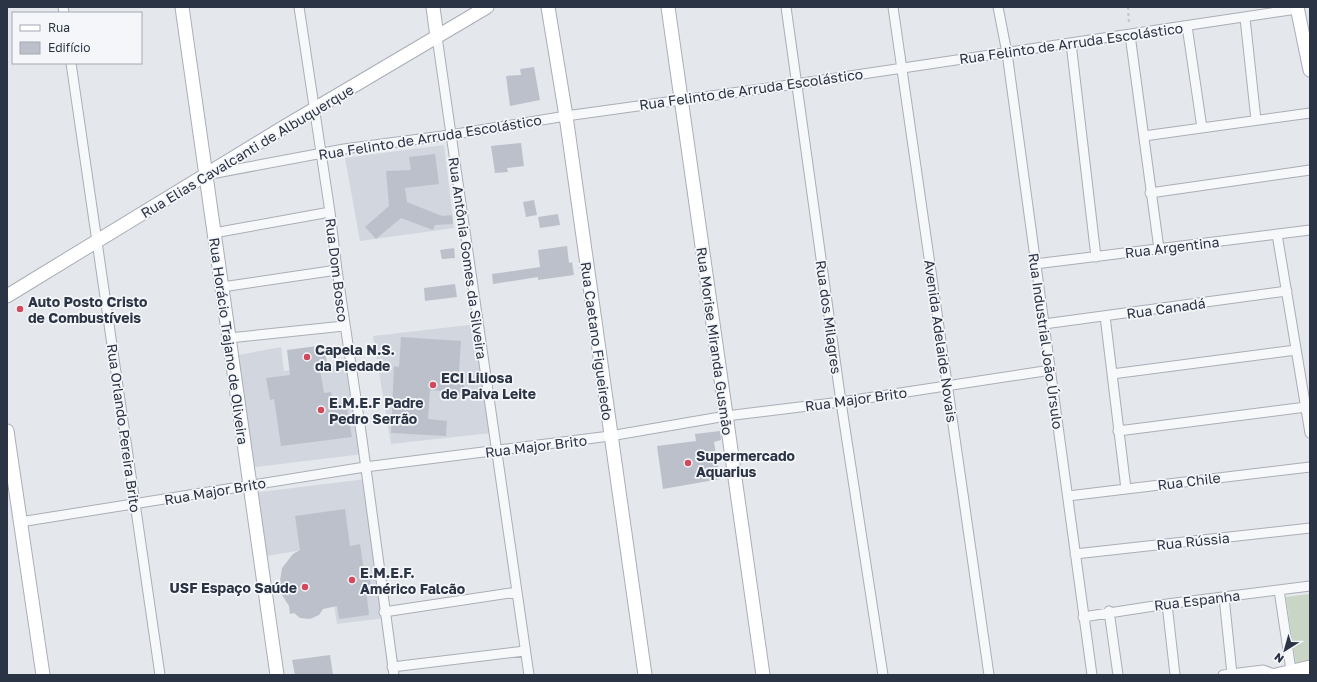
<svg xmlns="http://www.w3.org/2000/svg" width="1317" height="682" font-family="'Golos Text',sans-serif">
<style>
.built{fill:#d2d6de}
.green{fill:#c9d6c5}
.building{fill:#bbc0ca}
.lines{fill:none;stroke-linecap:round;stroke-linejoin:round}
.street-casing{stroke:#a9aeb7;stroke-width:11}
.secondary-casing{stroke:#a9aeb7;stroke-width:15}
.path{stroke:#c2c5cb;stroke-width:2;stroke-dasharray:3 3;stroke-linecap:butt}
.street{stroke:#f7f8fa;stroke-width:9}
.secondary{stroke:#fff;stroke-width:13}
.poi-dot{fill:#d1495b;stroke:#f4f6f9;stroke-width:1.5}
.labels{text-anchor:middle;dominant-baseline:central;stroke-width:3.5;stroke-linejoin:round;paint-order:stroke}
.street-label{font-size:14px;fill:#2b3445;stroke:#f4f6f9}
.poi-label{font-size:14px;font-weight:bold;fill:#2b3445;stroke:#f4f6f9;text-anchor:start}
</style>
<rect width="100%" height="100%" fill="#e4e7ec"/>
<path class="built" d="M444 145 454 228 360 241 345 158Z
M478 324 491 433 391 444 373 336Z
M281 347 284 371 351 364 363 454 248 468 233 356Z
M366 479 385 618 337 624 325 546 261 557 252 493Z"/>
<path class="green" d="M1310 594V662L1296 664 1286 597Z"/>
<path class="building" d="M534 67 540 100 510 106 506 76 521 75 520 69Z
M521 143 524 166 507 168 508 172 495 173 491 146Z
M435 154 439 184 405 188 407 202 442 216 452 215 453 224 435 225 433 230 401 218 376 239 365 227 389 206 386 171 411 170 409 157Z
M534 200 537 215 526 217 523 202Z
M558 214 560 225 540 228 538 217Z
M567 246 569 263 572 262 574 275 538 280V277L493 284 492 274 540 267 538 250Z
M454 248 455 258 442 259 440 250Z
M455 284 457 297 425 301 424 288Z
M401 337 461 341 459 372H464V393L430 390 428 419 447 421 446 436 391 433 394 366 399 367Z
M324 345 327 363 319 364 324 393 331 392 333 404 346 402 352 437 281 446 274 399 270 400 266 378 290 375 287 350Z
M720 431 721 440 714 442 720 479 663 489 657 446 696 441 695 434Z
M345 509 350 546 360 544 365 578H370L371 588 366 589 369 615 339 619 337 606 323 609 319 615 310 619 300 618 294 613 290 614 289 606 282 595 280 581 282 568 293 554 300 550 295 516Z
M330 655 333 675H295L292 660Z"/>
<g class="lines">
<g class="street-casing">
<path id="street" d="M63 7 64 13
M299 7 330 212 337 270 362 439 394 675
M786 7 841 402 883 675
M893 7 989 675
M998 7 1007 53 1092 675
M1245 18 1256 120
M1187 26 1202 128
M1130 35 1159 249
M437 37 529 675
M1071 43 1096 257
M71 63 160 675
M1144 136 1310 113
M211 174 344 149 450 135 566 116 796 84 1297 9
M1150 193 1310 170
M214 233 330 212
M1277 234 1310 433
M1035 264 1310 230
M222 287 337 270
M1105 316 1126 489
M1044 324 1287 291
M229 338 344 326
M1112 374 1296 350
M1118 431 1306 407
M1068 496 1310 467
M20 522 365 467 610 436 726 416 841 402 1051 370
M1075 554 1310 528
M1279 590 1291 670
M1224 597 1232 674
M1167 604 1175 675
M1109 611 1118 675
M384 612 517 592
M1083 617 1167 604 1310 586
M392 667 525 651
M1223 675 1263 670 1277 675"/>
</g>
<g class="secondary-casing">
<path id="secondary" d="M182 7 277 675
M433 7 437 37
M548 7 566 116 645 675
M668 7 763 675
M1297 7 1310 70
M7 296 284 127 487 7
M7 431 43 675
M1276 675 1310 667"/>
</g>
<path class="path" d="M1128 7 1129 24"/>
<use href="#street" class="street"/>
<use href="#secondary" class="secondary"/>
</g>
<g class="poi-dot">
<circle cx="20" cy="309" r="4"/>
<circle cx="307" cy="357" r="4"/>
<circle cx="433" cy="385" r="4"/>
<circle cx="321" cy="410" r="4"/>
<circle cx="688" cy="463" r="4"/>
<circle cx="352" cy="580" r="4"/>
<circle cx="305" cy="587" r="4"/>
</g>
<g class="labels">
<g class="street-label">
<text transform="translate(1071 43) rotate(-8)">Rua Felinto de Arruda Escolástico</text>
<text transform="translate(751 89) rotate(-8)">Rua Felinto de Arruda Escolástico</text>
<text transform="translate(430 137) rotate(-9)">Rua Felinto de Arruda Escolástico</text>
<text transform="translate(247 151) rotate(-31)">Rua Elias Cavalcanti de Albuquerque</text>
<text transform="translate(1172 247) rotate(-7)">Rua Argentina</text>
<text transform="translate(468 258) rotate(82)">Rua Antônia Gomes da Silveira</text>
<text transform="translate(337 270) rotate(83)">Rua Dom Bosco</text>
<text transform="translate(1166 308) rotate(-8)">Rua Canadá</text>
<text transform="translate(829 317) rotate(82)">Rua dos Milagres</text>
<text transform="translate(229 341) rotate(82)">Rua Horácio Trajano de Oliveira</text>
<text transform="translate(597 341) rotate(82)">Rua Caetano Figueiredo</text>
<text transform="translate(715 341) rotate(82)">Rua Morise Miranda Gusmão</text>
<text transform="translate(941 341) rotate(82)">Avenida Adelaide Novais</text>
<text transform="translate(1046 341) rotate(82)">Rua Industrial João Úrsulo</text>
<text transform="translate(856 399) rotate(-8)">Rua Major Brito</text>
<text transform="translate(124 428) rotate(82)">Rua Orlando Pereira Brito</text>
<text transform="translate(536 446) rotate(-7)">Rua Major Brito</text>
<text transform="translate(1189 481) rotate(-7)">Rua Chile</text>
<text transform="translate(215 491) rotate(-10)">Rua Major Brito</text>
<text transform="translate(1193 541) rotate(-6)">Rua Rússia</text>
<text transform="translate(1197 600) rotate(-7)">Rua Espanha</text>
</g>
<g class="poi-label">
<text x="28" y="301">Auto Posto Cristo<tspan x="28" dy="16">de Combustíveis</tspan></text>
<text x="315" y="349">Capela N.S.<tspan x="315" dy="16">da Piedade</tspan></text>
<text x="441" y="377">ECI Liliosa<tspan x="441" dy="16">de Paiva Leite</tspan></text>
<text x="329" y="402">E.M.E.F Padre<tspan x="329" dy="16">Pedro Serrão</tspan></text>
<text x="696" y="455">Supermercado<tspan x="696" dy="16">Aquarius</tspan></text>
<text x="360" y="572">E.M.E.F.<tspan x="360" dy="16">Américo Falcão</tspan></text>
<text x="297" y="587" text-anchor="end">USF Espaço Saúde</text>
</g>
</g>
<rect width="1317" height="682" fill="none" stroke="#2b3445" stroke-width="16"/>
<rect x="12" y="12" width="130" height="52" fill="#f4f6f9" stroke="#a4a8b1"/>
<rect x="20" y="25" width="20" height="6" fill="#ffffff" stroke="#a4a8b1"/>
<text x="48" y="32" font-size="12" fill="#2b3445">Rua</text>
<rect x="20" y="42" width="20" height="12" fill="#bbc0ca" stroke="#a4a8b1"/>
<text x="48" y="52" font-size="12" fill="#2b3445">Edifício</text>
<g transform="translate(1285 650) rotate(217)" stroke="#f4f6f9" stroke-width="3" paint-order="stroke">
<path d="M0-3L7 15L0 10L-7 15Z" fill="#2b3445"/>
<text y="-6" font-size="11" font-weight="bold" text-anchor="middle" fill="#2b3445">N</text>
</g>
</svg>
